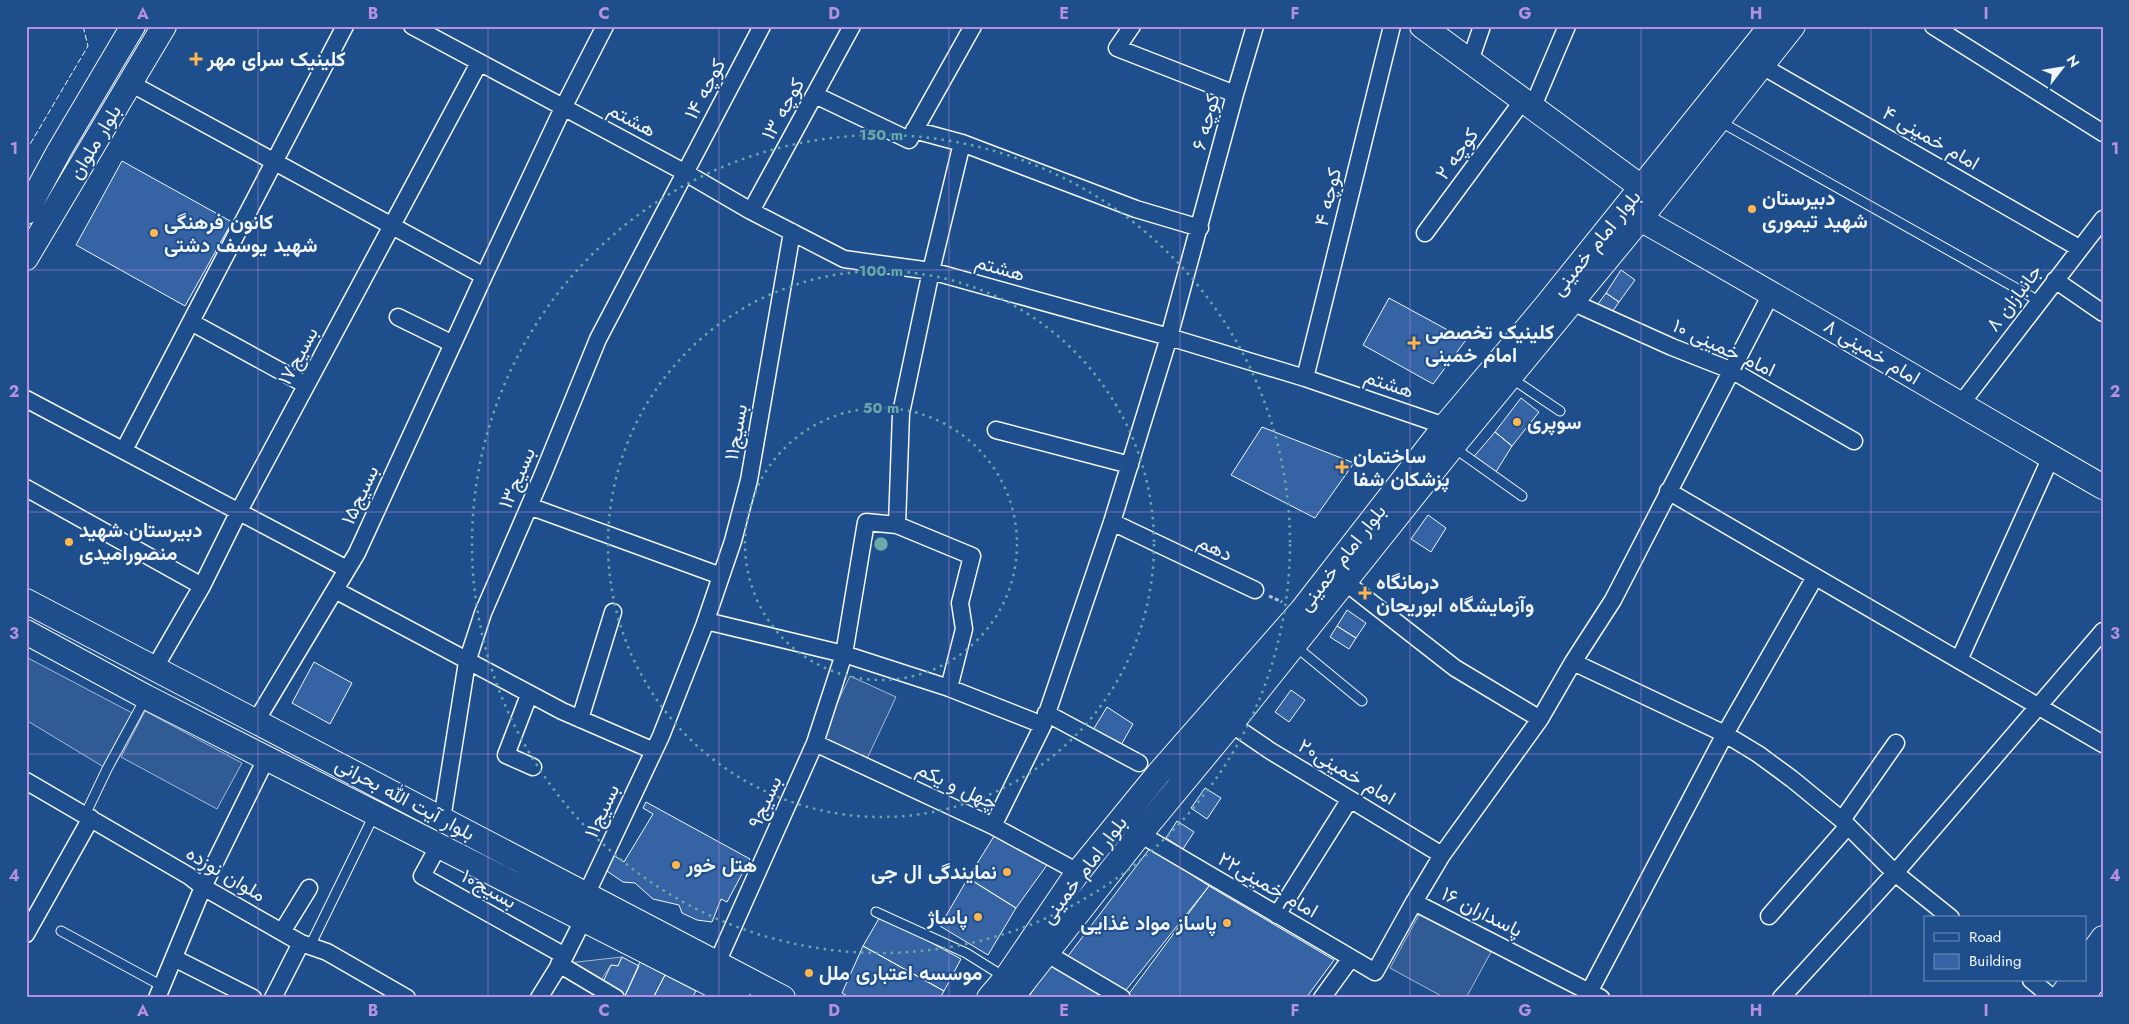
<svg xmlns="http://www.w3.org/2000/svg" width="2129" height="1024" font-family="Jost,Vazirmatn,sans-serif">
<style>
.parking{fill:#305b95;stroke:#a8bbd7}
.building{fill:#3563a3;stroke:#f2f6ff}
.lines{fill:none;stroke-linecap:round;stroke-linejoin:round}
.lane-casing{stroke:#f2f6ff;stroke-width:11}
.street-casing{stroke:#f2f6ff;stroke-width:19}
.secondary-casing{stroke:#f2f6ff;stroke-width:26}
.path{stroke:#b3c4dc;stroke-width:3;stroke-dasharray:4 2.5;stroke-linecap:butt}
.lane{stroke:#1f4e8c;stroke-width:9}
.street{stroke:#1f4e8c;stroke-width:16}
.secondary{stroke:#1f4e8c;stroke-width:24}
.fence{stroke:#f2f6ff;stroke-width:1;stroke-dasharray:6 2.5;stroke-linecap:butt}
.grid{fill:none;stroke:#b691df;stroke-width:1;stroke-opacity:0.55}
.ring{fill:none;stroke:#6aa9a8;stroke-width:2.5;stroke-dasharray:2.5 5}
.poi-dot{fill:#ffb74d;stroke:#1f4e8c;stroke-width:2}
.labels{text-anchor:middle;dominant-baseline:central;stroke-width:4;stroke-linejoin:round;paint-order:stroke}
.poi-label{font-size:20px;font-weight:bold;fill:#f2f6ff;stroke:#1f4e8c;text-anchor:start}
.street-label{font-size:20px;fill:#f2f6ff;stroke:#1f4e8c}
.centre{fill:#6aa9a8;stroke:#1f4e8c;stroke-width:2.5}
.ring-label{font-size:15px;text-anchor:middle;font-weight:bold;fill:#6aa9a8;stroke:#1f4e8c;stroke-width:4;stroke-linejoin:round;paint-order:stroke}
.neatline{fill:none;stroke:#b691df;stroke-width:2}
.grid-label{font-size:16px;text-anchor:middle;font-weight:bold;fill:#b691df}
</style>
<rect width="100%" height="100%" fill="#1f4e8c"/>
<path class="parking" d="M26 657 136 715 107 769 26 720Z
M850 676 896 697 865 763 819 741Z
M145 711 242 763 217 809 121 757Z
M1420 913 1491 952 1466 998H1445L1390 968Z
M622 957 618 966 611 965 597 986 559 964Z"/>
<path class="building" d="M122 161 232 222 185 306 76 245Z
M1621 270 1635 280 1619 302 1606 293Z
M1606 293 1619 302 1608 318 1595 308Z
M1389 298 1466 340 1433 384 1363 345Z
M1521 398 1539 412 1512 446 1495 432Z
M1262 427 1354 463 1315 518 1231 475Z
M1495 432 1512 446 1494 475 1471 460Z
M1428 515 1446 528 1431 552 1411 539Z
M1347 610 1366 623 1356 638 1337 626Z
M1337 626 1356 638 1349 649 1330 637Z
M314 662 352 683 330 724 292 703Z
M1291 690 1305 700 1289 722 1275 712Z
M1107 707 1133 724 1121 745 1093 730Z
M1205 788 1221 798 1207 819 1191 808Z
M646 802 750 859 727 902 721 899 712 922 697 920 682 913 679 905 653 899 635 883 623 882 604 869 612 854 624 862 653 814 643 808Z
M1177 821 1194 832 1183 849 1166 838Z
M996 833 1047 865 1016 908 968 878Z
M1150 848 1209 886 1122 995 1065 960Z
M968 878 1016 908 988 955 940 926Z
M1209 886 1334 960 1306 998H1133L1128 995Z
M881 915 961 959 944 991 863 946Z
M863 946 944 991 940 998H851L842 993Z
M622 957 639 966 624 998 601 986 611 965 618 966Z
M640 962 665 975 653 998H624Z
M1051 963 1113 998H1028Z
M665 975 696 991 692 998H653Z"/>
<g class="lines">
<g class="lane-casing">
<path id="lane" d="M1719 121 2039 301
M1511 378 1560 411
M1453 447 1522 496
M1294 645 1362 701
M85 815 107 769 146 697
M876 912 966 953 1006 978
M61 931 162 986
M310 946 374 815"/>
</g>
<g class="street-casing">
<path id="street" d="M412 26 684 172 751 211 844 259 931 271 1169 337 1305 378 1445 426
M1132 26 1117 48 1235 94
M1933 26 2103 133
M1470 61 1482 26
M1762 66 2079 248
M130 83 484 276
M815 95 909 140 973 26
M1533 106 1567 26
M914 130 962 143 1136 209 1200 228
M751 211 852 26
M1425 233 1524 99
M2055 280 2103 313
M1572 302 1672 347 1733 371 1854 441
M398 317 453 344
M191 322 306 385
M1305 378 1392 26
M26 399 347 569
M1960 405 2103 219
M996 430 1130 465
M124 450 345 26
M26 488 202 586
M1668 491 2103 744
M529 506 721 576
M1112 522 1255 590
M897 525 901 413 931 271 962 143
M1345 582 1455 668 1540 719
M335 590 562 711 654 751
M703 629 733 541 749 480 792 232
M1959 660 2051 457
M1573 662 1725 734 1758 754 1792 779 1842 820 1895 873 1951 918
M154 669 202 586 239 511 479 63
M529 695 506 755 533 767
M1046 713 1139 763
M580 719 613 612
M256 721 357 553 484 276 563 108 605 26
M1231 724 1269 750 1442 855
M815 743 993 826 1078 872
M26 781 189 876 203 887 301 943 327 952 407 998
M442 819 467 662 483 613 543 474 598 339 762 26
M1842 820 1896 743
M993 826 1043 725 1112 522 1169 337 1235 94 1255 26
M1140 834 1375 972 1414 902 1601 998
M439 845 422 876 565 956
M586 895 661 736 706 621 844 654 949 688 1043 725
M1414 902 1442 855 1540 719 1573 662 1613 600 1772 292
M1277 915 1350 799
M1769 916 1848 826
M282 932 309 888
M26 934 91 818
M1046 953 1122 998
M174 958 253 998
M717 963 815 743 844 654 866 522 897 525 972 556 960 603 964 629 949 688
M559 964 616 998
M2031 980 2053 998
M157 998 203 887 267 757
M273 998 301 943
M539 998 565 956 584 918
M1322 998 1351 958
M1586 998 1725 734 1815 577
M1781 998 1895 873 2103 631"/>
</g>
<g class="secondary-casing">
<path id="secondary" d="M1422 26 1641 187
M26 212 59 151 133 26
M1640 219C1796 306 1948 398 2103 487
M26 258 164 26
M26 601 783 998
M26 632 146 697 738 998
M2085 963 2103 938
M989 998 1006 978 1078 872 1159 773 1302 610 1445 426 1545 307 1771 26
M1011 998 1140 834 1231 724 1453 446 1640 219 1793 26
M2060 998 2073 980
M2081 998 2103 969"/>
</g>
<path class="path" d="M1269 596 1282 602"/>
<use href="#lane" class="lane"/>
<use href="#street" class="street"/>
<use href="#secondary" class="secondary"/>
<path class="fence" d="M26 151 88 46 83 26"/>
</g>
<path class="grid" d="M258 26V998M488 26V998M719 26V998M949 26V998M1180 26V998M1410 26V998M1641 26V998M1871 26V998M26 270H2103M26 512H2103M26 754H2103"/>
<g class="ring">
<circle cx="881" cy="544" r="136"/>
<circle cx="881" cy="544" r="273"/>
<circle cx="881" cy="544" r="409"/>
</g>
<g class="poi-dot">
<path d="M193.5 51.5h5v5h5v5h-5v5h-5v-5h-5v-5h5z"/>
<circle cx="1752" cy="209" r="5"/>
<circle cx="154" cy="233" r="5"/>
<path d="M1411.5 335.5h5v5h5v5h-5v5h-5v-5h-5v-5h5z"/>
<circle cx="1517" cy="422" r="5"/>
<path d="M1339.5 459.5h5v5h5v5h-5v5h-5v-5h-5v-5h5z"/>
<circle cx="69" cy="542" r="5"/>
<path d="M1362.5 585.5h5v5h5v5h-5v5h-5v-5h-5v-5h5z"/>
<circle cx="676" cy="865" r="5"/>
<circle cx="1007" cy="872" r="5"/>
<circle cx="978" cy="917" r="5"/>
<circle cx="1227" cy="923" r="5"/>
<circle cx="809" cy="973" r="5"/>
</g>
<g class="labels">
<g class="poi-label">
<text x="207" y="59">کلینیک سرای مهر</text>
<text x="1762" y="198">دبیرستان<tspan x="1762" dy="23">شهید تیموری</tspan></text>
<text x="164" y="222">کانون فرهنگی<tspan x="164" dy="23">شهید یوسف دشتی</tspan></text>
<text x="1425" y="332">کلینیک تخصصی<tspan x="1425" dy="23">امام خمینی</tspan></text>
<text x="1527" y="422">سوپری</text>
<text x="1353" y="456">ساختمان<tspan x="1353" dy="23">پزشکان شفا</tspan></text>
<text x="79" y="530">دبیرستان شهید<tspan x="79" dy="23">منصورامیدی</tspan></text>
<text x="1376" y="582">درمانگاه<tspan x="1376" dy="23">وآزمایشگاه ابوریحان</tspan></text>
<text x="686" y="865">هتل خور</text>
<text x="997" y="872" text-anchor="end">نمایندگی ال جی</text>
<text x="968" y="917" text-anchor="end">پاساژ</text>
<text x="1217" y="923" text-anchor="end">پاساز مواد غذایی</text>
<text x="819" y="973">موسسه اعتباری ملل</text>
</g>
<g class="street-label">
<text transform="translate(705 89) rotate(-62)">کوچه ۱۴</text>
<text transform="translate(783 109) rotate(-61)">کوچه ۱۳</text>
<text transform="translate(632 120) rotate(28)">هشتم</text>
<text transform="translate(1206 122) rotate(-75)">کوچه ۶</text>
<text transform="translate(1931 138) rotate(30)">امام خمینی ۴</text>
<text transform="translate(95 142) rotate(-59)">بلوار ملوان</text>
<text transform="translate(1457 154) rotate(-54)">کوچه ۲</text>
<text transform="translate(1328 197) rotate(-76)">کوچه ۴</text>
<text transform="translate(1596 243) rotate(-51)">بلوار امام خمینی</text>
<text transform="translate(1000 268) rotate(16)">هشتم</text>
<text transform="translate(2014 298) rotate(-53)">جانبازان ۸</text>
<text transform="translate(1724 348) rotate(25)">امام خمینی ۱۰</text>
<text transform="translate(1872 352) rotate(31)">امام خمینی ۸</text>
<text transform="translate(298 356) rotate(-62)">بسیج۱۷</text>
<text transform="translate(1389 384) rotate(19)">هشتم</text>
<text transform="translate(736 432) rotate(-80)">بسیج۱۱</text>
<text transform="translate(517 478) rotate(-67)">بسیج۱۳</text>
<text transform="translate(360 495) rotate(-65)">بسیج۱۵</text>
<text transform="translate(1215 548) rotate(26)">دهم</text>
<text transform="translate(1342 558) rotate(-52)">بلوار امام خمینی</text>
<text transform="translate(1347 772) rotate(31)">امام خمینی۲۰</text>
<text transform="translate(957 786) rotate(25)">چهل و یکم</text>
<text transform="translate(405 799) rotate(28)">بلوار آیت الله بحرانی</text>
<text transform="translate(765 802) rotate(-66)">بسیج۹</text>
<text transform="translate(602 811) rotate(-65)">بسیج۱۱</text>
<text transform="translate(1084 870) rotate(-53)">بلوار امام خمینی</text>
<text transform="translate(226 874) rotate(31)">ملوان نوزده</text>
<text transform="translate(1268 885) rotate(30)">امام خمینی۲۲</text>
<text transform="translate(489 889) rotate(29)">بسیج۱۰</text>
<text transform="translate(1482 912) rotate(27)">پاسداران ۱۶</text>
</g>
</g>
<circle cx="881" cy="544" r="8" class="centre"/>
<g class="ring-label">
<text x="881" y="140">150 m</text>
<text x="881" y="276">100 m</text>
<text x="881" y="413">50 m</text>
</g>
<rect width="2129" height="1024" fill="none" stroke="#1f4e8c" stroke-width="55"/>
<rect x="1924" y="916" width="162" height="65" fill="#1f4e8c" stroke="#7391ba"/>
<rect x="1934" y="933" width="25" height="8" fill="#1f4e8c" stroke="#7391ba"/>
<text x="1969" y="942" font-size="15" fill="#f2f6ff">Road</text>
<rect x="1934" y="954" width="25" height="15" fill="#3563a3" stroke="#7391ba"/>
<text x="1969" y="966" font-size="15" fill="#f2f6ff">Building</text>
<g transform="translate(2062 68) rotate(59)" stroke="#1f4e8c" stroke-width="4" paint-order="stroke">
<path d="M0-4L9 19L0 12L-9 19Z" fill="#f2f6ff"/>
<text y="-8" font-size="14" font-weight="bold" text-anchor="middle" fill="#f2f6ff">N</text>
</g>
<rect x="28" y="28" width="2074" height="968" class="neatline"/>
<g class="grid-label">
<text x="143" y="19">A</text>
<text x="373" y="19">B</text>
<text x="604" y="19">C</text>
<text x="834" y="19">D</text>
<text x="1064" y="19">E</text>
<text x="1295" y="19">F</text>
<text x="1525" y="19">G</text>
<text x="1756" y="19">H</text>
<text x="1986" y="19">I</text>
<text x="14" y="154">1</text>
<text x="2115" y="154">1</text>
<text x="14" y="397">2</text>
<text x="2115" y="397">2</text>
<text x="14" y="639">3</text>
<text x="2115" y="639">3</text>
<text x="14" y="881">4</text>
<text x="2115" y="881">4</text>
<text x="143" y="1016">A</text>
<text x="373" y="1016">B</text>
<text x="604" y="1016">C</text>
<text x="834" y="1016">D</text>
<text x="1064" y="1016">E</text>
<text x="1295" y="1016">F</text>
<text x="1525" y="1016">G</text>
<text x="1756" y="1016">H</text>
<text x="1986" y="1016">I</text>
</g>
</svg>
